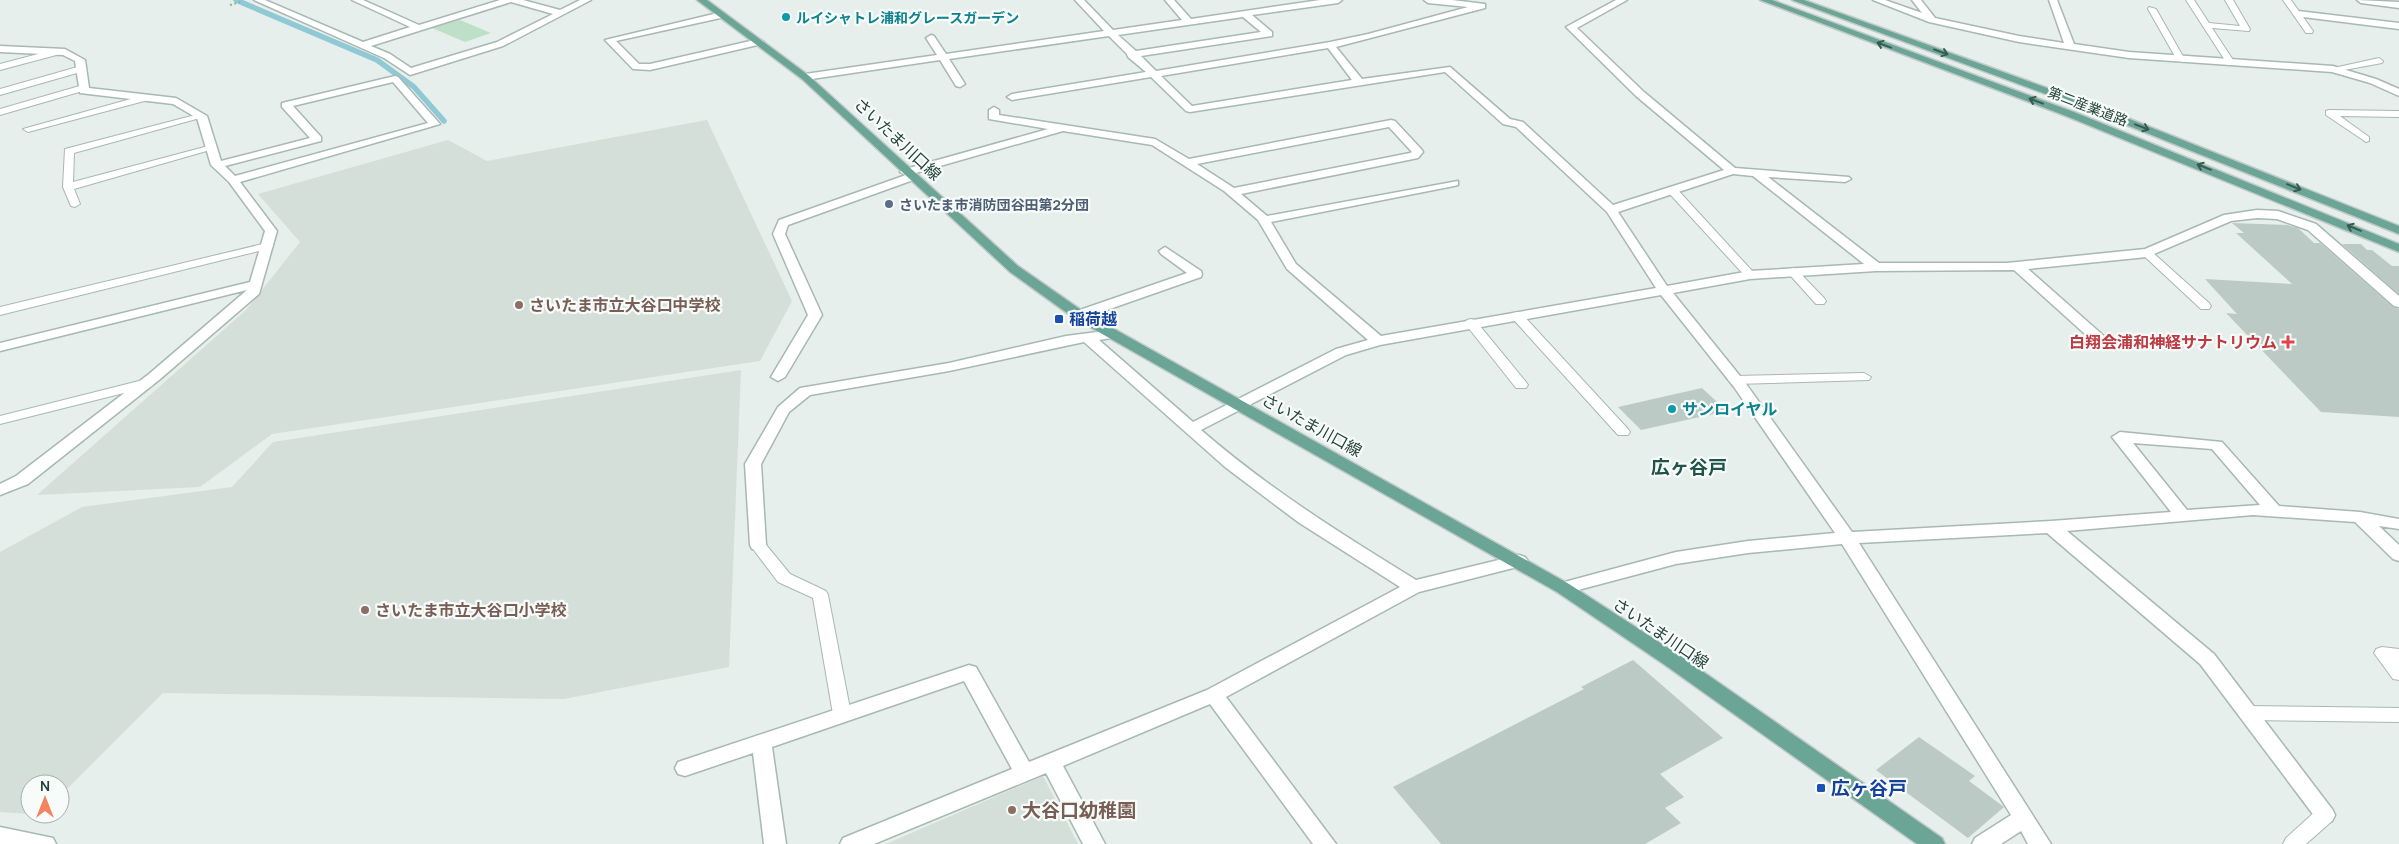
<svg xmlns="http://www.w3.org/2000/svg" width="2399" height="844" font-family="Manrope,'Noto Sans JP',sans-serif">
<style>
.built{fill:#d4dfda}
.green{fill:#bfe0c8}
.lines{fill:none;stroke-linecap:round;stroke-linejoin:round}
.stream{stroke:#8ec9d4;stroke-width:5.5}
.building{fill:#bbcac4}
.lane-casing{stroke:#a8b8b2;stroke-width:2}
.street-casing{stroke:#a8b8b2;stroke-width:3}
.primary-casing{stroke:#c2cac8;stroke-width:3}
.path{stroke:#86b3a5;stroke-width:2;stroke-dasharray:2 2.5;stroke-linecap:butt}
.lane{fill:#fff;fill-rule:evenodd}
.street{fill:#fff;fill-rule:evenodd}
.primary{fill:#6aa596;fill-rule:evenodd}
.oneway{stroke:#365b51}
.culture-dot{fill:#0f9aa8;stroke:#f7fbf9;stroke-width:2}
.service-dot{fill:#5c6f8a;stroke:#f7fbf9;stroke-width:2}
.education-dot{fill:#8d6e63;stroke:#f7fbf9;stroke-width:2}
.transit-dot{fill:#1a4fb4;stroke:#f7fbf9;stroke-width:2}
.health-dot{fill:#e0444e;stroke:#f7fbf9;stroke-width:2}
.labels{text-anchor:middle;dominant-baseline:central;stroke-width:4.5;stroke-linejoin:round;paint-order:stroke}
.far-culture-label{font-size:14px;font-weight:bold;fill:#0d838f;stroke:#f7fbf9;text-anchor:start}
.far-street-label{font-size:14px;fill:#24423a;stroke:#f7fbf9}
.far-service-label{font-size:14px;font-weight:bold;fill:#4e5e75;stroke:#f7fbf9;text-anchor:start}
.street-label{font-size:16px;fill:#24423a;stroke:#f7fbf9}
.education-label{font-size:16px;font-weight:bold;fill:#785e54;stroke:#f7fbf9;text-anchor:start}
.transit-label{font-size:16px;font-weight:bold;fill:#164399;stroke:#f7fbf9;text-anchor:start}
.health-label{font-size:16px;font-weight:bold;fill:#be3a42;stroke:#f7fbf9;text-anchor:end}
.culture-label{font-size:16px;font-weight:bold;fill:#0d838f;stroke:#f7fbf9;text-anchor:start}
.quarter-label{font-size:19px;font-weight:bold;fill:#1f5548;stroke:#f7fbf9}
.near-transit-label{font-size:19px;font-weight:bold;fill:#164399;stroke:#f7fbf9;text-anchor:start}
.near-education-label{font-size:19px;font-weight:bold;fill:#785e54;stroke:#f7fbf9;text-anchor:start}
</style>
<rect width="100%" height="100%" fill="#e6efeb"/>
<path class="built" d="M707 120 792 301 760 361 272 434 200 487 37 495 246 310 300 242 258 194 448 140 487 161Z
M741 370 729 667 564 699 163 693 60 796V784H30V814L42 815 0 812V552L82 507 232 487 273 442Z
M1043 776 1078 844H886Z"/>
<path class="green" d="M460 20 491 33 465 42 432 28Z"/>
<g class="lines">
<path class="stream" d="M236 0 377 60 414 87 444 121"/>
</g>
<path class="building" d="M2232 223 2287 225 2298 228 2314 243H2320L2393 307 2399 309V417L2321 412 2226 313 2237 314 2205 279 2292 284 2236 233H2244Z
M2342 244H2361L2367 250H2372L2392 266H2399V294Z
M1702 388 1727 411 1641 430 1618 407Z
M1633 660 1723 738 1660 774 1684 797 1665 808 1681 823 1645 844H1441L1393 787 1584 689 1581 687Z
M1919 737 1975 776 1969 781 2004 807 1968 838 1876 770Z"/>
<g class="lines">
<g class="lane-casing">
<path id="lane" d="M2186 0H2194L2209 23 2240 26 2225 0H2233L2250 29 2249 31 2212 28 2235 63 2234 65H2228Z
M2283 0H2291L2313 31 2312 33H2306Z
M2149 7 2156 9 2185 60 2184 62 2177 60 2148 9Z
M57 49 61 52 60 54 0 70V64Z
M2379 58 2383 61 2382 63 2333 72 2329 69Z
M81 66 84 67V71L0 95V89Z
M83 85 86 86V90L0 115V109Z
M145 95 148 96V100L28 132 23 129Z
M2329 110 2399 111V117L2340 116 2369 137V141L2366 142 2326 115V111Z
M199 114 207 116 74 153 73 182 212 145 217 148 74 189 80 204 75 207 71 206 63 187 65 149Z
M1672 187 1676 188 1754 273V277H1746L1668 192 1667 190Z
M267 243 273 246 271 248 0 315V307Z
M2147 250 2151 251 2209 303 2211 306 2209 309H2201L2143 255 2141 253Z
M1793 268 1797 270 1824 298 1826 301 1824 304H1816L1789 274V270Z
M1517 312 1521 313 1628 429 1630 432 1628 435H1618L1513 319 1511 316 1513 313Z
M1471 319 1475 320 1526 382 1528 385 1526 388H1516L1467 326 1465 323 1467 320Z
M1864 373 1871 377 1869 380 1735 384 1728 380 1735 376Z
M147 379 152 380 154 383 152 386 0 424V416Z
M758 540 763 541 790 574 826 591 828 595 851 714 848 719 842 721 836 719 833 714 813 598 778 582 750 545 753 541Z
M2382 647 2399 649V680L2393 679 2374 653 2376 649Z
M2247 706 2399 708V722L2247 720 2241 718 2238 713 2241 708Z
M2325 807 2332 809 2335 815 2332 821 2306 844H2283L2286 838 2318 809Z"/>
</g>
<g class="street-casing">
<path id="street" d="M254 0H265L363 42 410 27 352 0H363L419 25 500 0H523L560 10 580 0H591L503 46 410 75 384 58ZM511 2 553 14 497 42 411 68 390 54 371 46Z
M1075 0H1084L1113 30 1182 20 1165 0H1174L1191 19 1320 0H1342L1338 3 1252 15 1272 32V36L1141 56 1156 71 1330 42 1368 34 1468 7 1428 3 1424 0H1452L1485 4V8L1336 47 1362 79 1450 67 1510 119 1523 122 1613 205 1724 170 1636 96 1566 27 1616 0H1627L1577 28 1644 92 1735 168 1849 177 1851 179 1845 182 1768 177 1879 263H2007L2145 249 2224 215 2257 210 2278 211 2316 224 2399 296V307L2394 306 2308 230 2277 219 2257 218 2231 221 2147 257 2028 269 2105 337 2107 340 2105 343H2095L2014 270 1876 271 1750 279 1673 293 1744 381 1852 532 2051 521 2171 512 2112 437 2120 432 2222 442 2279 506 2360 512 2399 519V529L2379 526 2399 545V561L2393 559 2355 522 2253 515 2067 531 2214 654 2332 809 2335 815 2332 821 2325 824 2318 821 2200 664 2047 533 1859 543 2051 844H2028L2021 831 2001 844H1972L1975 838 2011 815 1842 544 1748 553 1676 564 1563 594 1557 592 1554 588 1557 584 1676 552 1748 541 1835 533 1734 387 1661 295 1380 345 1346 355 1201 430C1268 488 1341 534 1416 580L1519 555 1525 557 1528 561 1525 565 1419 592 1226 697 1336 844H1313L1210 704 1063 766 1105 844H1083L1046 773 874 844H840L843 838 1012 769 964 681 772 747 786 844H764L753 753 685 776 678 774 675 768 678 762 969 665 976 667 1029 762 1207 690 1400 587 1298 522 1225 467 1084 342 949 371 810 395 789 412 761 464 766 545 764 549H752L750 545 745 464 778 407 800 388 949 363 1066 336 1113 330 1120 334 1118 337 1099 340 1193 422 1336 349 1368 340 1287 269 1258 220 1224 191 1152 145 1063 131 912 174 918 177 916 179 788 225 785 234 822 315 785 377 778 381 771 377 808 315 773 234 779 220 906 175 900 172 902 170 1048 129 989 119V110L994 107 999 110V115L1155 139 1189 159 1391 120 1395 121 1422 150 1423 152 1418 158 1241 194 1267 216 1458 181V185L1454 186 1271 222 1296 264 1381 336 1656 288 1607 212 1516 127 1503 124 1445 72 1190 112 1186 111 1151 77 1012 100 1007 97 1012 94 1146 72 1128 57 1127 54 1109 36 949 59 965 84 960 87 956 86 940 60 805 80 800 77 805 74 937 55 926 38 931 35 934 36 946 54 1104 31ZM1243 17 1261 32 1136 51 1118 35ZM1328 48 1352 80 1192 106 1161 76ZM1389 127 1412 152 1410 153 1234 188 1197 164ZM1733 174 1753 176 1864 264 1750 271 1667 286 1618 212ZM2133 443 2212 449 2260 505 2187 510Z
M1873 0H1885L1922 13 1912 0H1921L1935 18 2019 36 2064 43 2049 0H2057L2074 44 2129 52 2333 66 2376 79 2399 89V96L2370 83 2332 72 2129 58 2019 42 1929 22Z
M2357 0 2399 2V8L2361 3Z
M2298 11 2399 23V29L2295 16 2294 14Z
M722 12 726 15 725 17 616 41 639 64H650L759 39 764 42 762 44 650 70 633 69 605 40Z
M0 46 65 49 85 60 89 88 176 98 207 116 221 161 310 138 282 107V103L395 76 398 77 440 124 240 182 277 231 259 294 159 380 28 484 0 495V484L16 476 149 374 247 290 0 351V343L250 282 265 231 229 182 211 165 197 118 173 104 80 93 75 61 63 55 0 52ZM393 82 428 123 235 176 225 166 321 141V137L293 106Z
M1165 247 1201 271 1202 274 1201 277 1084 318H1074L1072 315 1074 312 1187 273 1161 254 1159 251Z
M0 827 53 838 56 844H0Z"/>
</g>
<g class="primary-casing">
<path id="primary" d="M697 0H707L808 75 1018 266 1084 312 1569 584 1679 655 1942 838 1945 844H1917L1665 665 1557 592 1074 318 1010 272 802 79Z
M1760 0H1772L2074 112 2399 244V252L2066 116Z
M1792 0H1804L2097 106 2399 226V234L2089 110Z"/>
</g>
<path class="path" d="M230 5 240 2"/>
<use href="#lane" class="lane"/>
<use href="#street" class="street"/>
<use href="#primary" class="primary"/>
</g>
<defs><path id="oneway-shaft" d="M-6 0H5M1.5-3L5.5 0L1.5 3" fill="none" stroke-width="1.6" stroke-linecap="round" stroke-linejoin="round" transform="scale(1.25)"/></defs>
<g class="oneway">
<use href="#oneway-shaft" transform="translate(1884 45) rotate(-160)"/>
<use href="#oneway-shaft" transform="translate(1941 52) rotate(20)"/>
<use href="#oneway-shaft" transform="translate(2036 101) rotate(-160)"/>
<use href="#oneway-shaft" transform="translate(2142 127) rotate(21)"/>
<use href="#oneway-shaft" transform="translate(2204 167) rotate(-158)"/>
<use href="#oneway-shaft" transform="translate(2294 187) rotate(22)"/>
<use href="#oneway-shaft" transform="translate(2354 228) rotate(-158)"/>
</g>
<g class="culture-dot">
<circle cx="786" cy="17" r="5"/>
<circle cx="1672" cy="409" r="5"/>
</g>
<circle class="service-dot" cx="889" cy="204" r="5"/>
<g class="education-dot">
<circle cx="519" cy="305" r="5"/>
<circle cx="365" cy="610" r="5"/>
<circle cx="1012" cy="810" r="5"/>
</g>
<g class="transit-dot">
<rect x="1054" y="314" width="10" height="10" rx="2.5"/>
<rect x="1816" y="783" width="10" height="10" rx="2.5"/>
</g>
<path class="health-dot" d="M2285.5 334.5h5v5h5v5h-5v5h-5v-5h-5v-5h5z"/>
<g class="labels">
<g class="far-culture-label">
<text x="796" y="17">ルイシャトレ浦和グレースガーデン</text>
</g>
<g class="far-street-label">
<text transform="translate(2088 106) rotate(21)">第二産業道路</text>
</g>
<g class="far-service-label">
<text x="899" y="204">さいたま市消防団谷田第2分団</text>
</g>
<g class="street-label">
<text transform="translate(898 139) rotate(43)">さいたま川口線</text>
<text transform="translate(1312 425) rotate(29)">さいたま川口線</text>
<text transform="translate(1661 633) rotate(34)">さいたま川口線</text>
</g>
<g class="education-label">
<text x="529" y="305">さいたま市立大谷口中学校</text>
<text x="375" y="610">さいたま市立大谷口小学校</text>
</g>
<g class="transit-label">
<text x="1069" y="319">稲荷越</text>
</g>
<g class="health-label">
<text x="2277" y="342">白翔会浦和神経サナトリウム</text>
</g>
<g class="culture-label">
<text x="1682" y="409">サンロイヤル</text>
</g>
<g class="quarter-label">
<text x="1689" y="467">広ヶ谷戸</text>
</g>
<g class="near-transit-label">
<text x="1831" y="788">広ヶ谷戸</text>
</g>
<g class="near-education-label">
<text x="1022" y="810">大谷口幼稚園</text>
</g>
</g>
<g transform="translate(45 799)"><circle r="24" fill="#f7fbf9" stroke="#a3b1ad"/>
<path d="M0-4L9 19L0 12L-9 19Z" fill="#f4845f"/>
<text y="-8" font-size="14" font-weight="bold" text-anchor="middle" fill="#24423a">N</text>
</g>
</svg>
